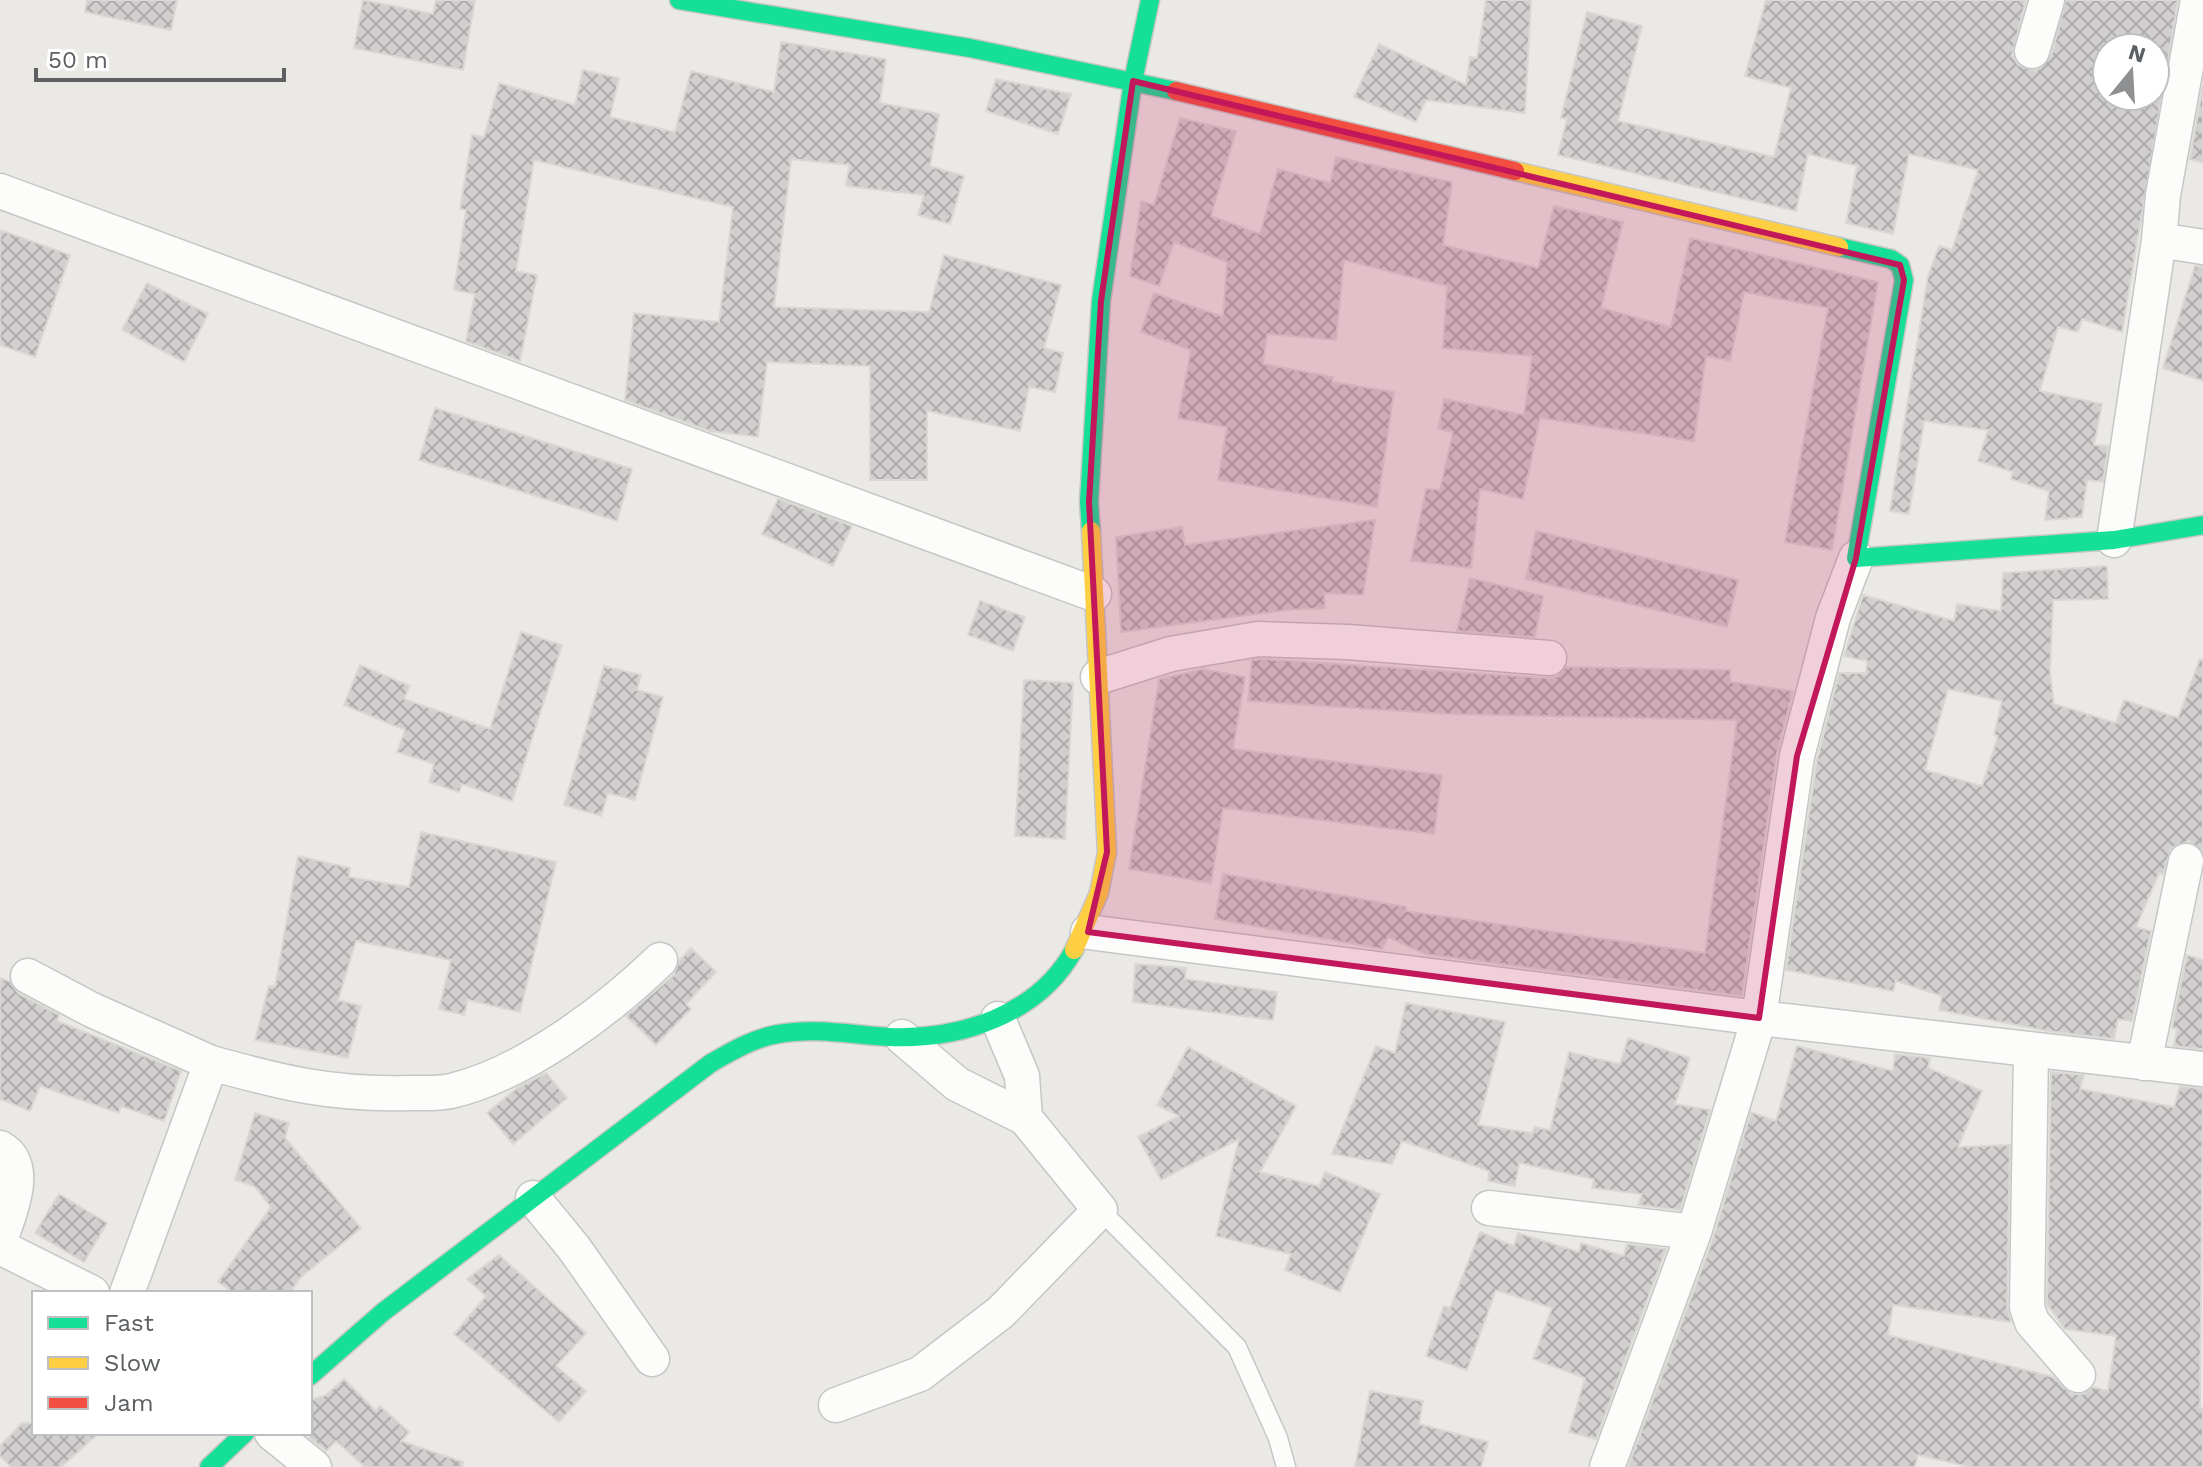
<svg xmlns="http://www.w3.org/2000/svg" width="2203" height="1467" font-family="'Work Sans',sans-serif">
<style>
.building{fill:url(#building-cross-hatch);stroke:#dad8d5;stroke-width:2;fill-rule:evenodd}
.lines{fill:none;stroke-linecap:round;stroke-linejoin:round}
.lane-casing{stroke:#c5c6c6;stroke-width:21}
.street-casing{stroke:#c5c6c6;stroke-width:37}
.fast-casing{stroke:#c5c6c5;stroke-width:21}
.slow-casing{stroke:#c5c6c5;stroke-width:21}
.jam-casing{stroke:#c5c6c5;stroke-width:21}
.lane{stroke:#fcfcfb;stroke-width:18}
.street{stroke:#fcfcfb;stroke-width:34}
.fast{stroke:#16e098;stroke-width:18}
.slow{stroke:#ffcf43;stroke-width:18}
.jam{stroke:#f24e42;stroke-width:18}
.marked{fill:#c2185b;fill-opacity:0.2;stroke:#c2185b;stroke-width:6;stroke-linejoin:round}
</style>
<defs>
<pattern id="building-cross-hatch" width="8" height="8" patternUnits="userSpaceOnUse" patternTransform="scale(2)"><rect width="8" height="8" fill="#d2d0cf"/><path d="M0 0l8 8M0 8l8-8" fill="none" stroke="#aeacac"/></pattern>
</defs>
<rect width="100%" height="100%" fill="#ebe9e6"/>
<path class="building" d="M87 0H177L171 30 85 12Z
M363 0 433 14 436 0H475L463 70 354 48Z
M1486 0H1531L1525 113 1426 100 1416 122 1354 97 1379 44 1466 85 1470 57 1477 58Z
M1766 0H2026L2012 55 2018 65 2036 71 2051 57 2066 0H2178L2122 332 2082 319 2078 332 2058 327 2040 391 2102 404 2094 445 2108 446 2103 482 2087 480 2082 517 2045 520 2049 491 2011 479 2013 472 1978 461 1988 430 1924 421 1909 514 1890 511 1928 276 1939 246 1952 250 1978 170 1909 154 1893 234 1846 223 1857 166 1808 154 1796 211 1558 155 1567 119 1561 118 1587 12 1642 26 1618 121 1774 157 1791 88 1745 76ZM2107 48H2155V96H2107Z
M781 42 886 59 880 103 939 114 930 166 964 176 950 224 918 215 924 195 846 186 849 165 791 159 774 307 929 312 944 255 1061 285 1044 348 1063 353 1055 392 1029 387 1020 431 927 411V480H870V366L767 362 758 437 710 431 625 400 634 313 719 322 733 207 534 160 516 271 537 275 520 361 466 341 475 294 454 290 466 210 460 209 472 135 484 137 499 83 575 105 583 70 619 78 610 117 675 132 691 71 774 92Z
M996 79 1071 94 1058 134 986 111Z
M2203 85V163L2190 159Z
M1180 118 1236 131 1211 216 1260 234 1278 169 1330 183 1336 157 1452 182 1443 245 1538 268 1554 206 1623 222 1601 308 1671 327 1690 238 1878 282 1832 550 1785 542 1828 308 1744 292 1730 361 1706 356 1694 441 1540 418 1523 499 1480 489 1471 568 1411 561 1426 489 1440 490 1453 432 1438 429 1444 399 1524 415 1532 356 1443 348 1447 286 1344 260 1336 340 1267 334 1263 364 1333 377 1332 382 1394 392 1377 507 1218 480 1227 427 1178 418 1191 350 1141 332 1154 293 1223 317 1227 262 1174 242 1159 286 1130 276 1141 201 1154 205Z
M0 230 70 255 35 357 0 345Z
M2195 266 2203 267V381L2163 368Z
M147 283 208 314 184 362 122 330Z
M435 408 632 469 617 521 419 460Z
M778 499 852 526 833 566 762 534Z
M1375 520 1363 595 1324 593 1325 608 1288 610 1121 632 1116 537 1182 527 1185 545Z
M1536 531 1738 580 1727 627 1526 579Z
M2107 566 2108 599 2053 600 2050 672 2054 704 2116 723 2124 700 2178 718 2200 659 2203 660V852L2189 841 2171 848 2163 874 2159 873 2136 927 2151 931 2132 1021 2118 1019 2114 1039 2048 1031 1939 1010 1942 996 1896 981 1893 991 1786 970 1817 760 1839 673H1866L1867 661 1844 656 1863 595 1954 621 1957 604 2001 611 2003 573ZM1948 689 2002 701 1994 735 1998 736 1982 786 1925 770Z
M1470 578 1543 596 1535 637 1457 631Z
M980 601 1025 617 1013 651 968 635Z
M521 632 562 645 512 801 462 784 459 792 429 782 434 764 397 752 405 730 344 705 360 665 410 686 404 699 490 729Z
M1263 659 1547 678 1558 676 1566 667 1730 670V682L1793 691 1777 753 1742 996 1425 954 1388 937 1382 949 1215 919 1223 874 1406 907 1405 911 1705 953 1737 720 1448 714 1248 701 1252 660Z
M604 666 641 675 637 690 663 697 635 800 608 793 601 816 564 805Z
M1203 669 1245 677 1233 749 1442 775 1434 834 1223 808 1211 883 1129 869 1159 679Z
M1024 680 1073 683 1065 839 1015 836Z
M421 832 556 862 520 1012 468 1000 464 1015 439 1009 451 960 356 941 338 1000 361 1006 348 1058 255 1040 269 986 275 987 298 856 350 868 349 877 409 887Z
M691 948 716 972 686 1004 691 1009 656 1045 626 1016 674 975 679 961Z
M2187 955 2203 960V1049L2174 1046 2177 1029 2172 1028Z
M1135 964 1186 968 1185 979 1277 992 1273 1020 1133 1002Z
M0 978 9 981 19 994 59 1015 57 1021 181 1071 164 1121 121 1106 119 1113 40 1086 30 1111 0 1099Z
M1406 1003 1505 1022 1478 1125 1533 1133 1534 1127 1550 1130 1569 1052 1620 1064 1628 1038 1690 1058 1675 1104 1710 1110 1680 1210 1638 1205 1642 1194 1592 1188 1594 1179 1519 1163 1515 1186 1488 1181 1489 1171 1402 1141 1392 1164 1332 1154 1376 1046 1395 1053Z
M1797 1046 1893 1071 1895 1054 1930 1058 1928 1068 1982 1091 1958 1147 2010 1145 2007 1307 2011 1322 1893 1305 1888 1335 2053 1377 2072 1394H2083L2093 1387 2108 1391 2116 1336 2065 1329 2047 1304 2051 1072 2084 1075 2080 1089 2174 1107 2180 1086 2203 1089 2200 1408H2203V1467H1970L1918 1455 1915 1467H1628L1713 1239 1751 1112 1776 1121Z
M1188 1047 1296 1106 1260 1172 1319 1186 1325 1172 1380 1194 1340 1292 1285 1270 1291 1254 1216 1236 1239 1139 1161 1180 1138 1137 1179 1116 1157 1105Z
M546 1073 567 1098 513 1144 487 1113 517 1088Z
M255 1113 289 1123 285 1138 361 1228 300 1278 290 1293H234L218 1282 271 1207 254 1186 235 1180Z
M59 1194 107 1223 84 1262 35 1233Z
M1480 1232 1514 1246 1518 1233 1579 1252 1581 1243 1624 1256 1627 1244 1666 1249 1596 1439 1569 1432 1585 1378 1533 1359 1552 1308 1496 1290 1467 1370 1426 1356 1444 1306 1450 1308Z
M499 1255 586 1333 556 1366 586 1391 559 1422 454 1334 486 1296 467 1279Z
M344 1379 376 1411 380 1406 409 1432 401 1441 463 1462 462 1467H365L336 1441 326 1451 310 1438V1400L326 1395Z
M1370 1391 1423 1401 1419 1424 1488 1442 1481 1467H1355Z
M22 1423H32L34 1433H99L61 1467H11L0 1456V1446Z"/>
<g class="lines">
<g class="lane-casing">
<path id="lane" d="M1100 1210 1237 1347 1278 1438 1286 1467"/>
</g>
<g class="street-casing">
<path id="street" d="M2032 51 2047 0
M0 191 1094 594
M2159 240 2203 247
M2114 540 2159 240 2163 195 2198 0
M1098 677 1171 654 1258 639 1348 642 1549 658
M1088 932 1759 1018 2203 1069
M28 976 92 1010 211 1063
M998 1019 1022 1076 1025 1118
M2031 1051 2027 1307 2032 1322 2078 1375
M2144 1063 2186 861
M0 1148C32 1164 8 1217 0 1240
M533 1198 574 1248 652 1359
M1489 1208 1694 1232
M0 1247 92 1293
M127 1293 211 1063C283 1083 332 1095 408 1093 422 1093 438 1094 451 1091 524 1074 607 1011 660 960
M836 1405 920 1374 1001 1312 1100 1210 1025 1118 957 1084 902 1037
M272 1433 314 1467
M1607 1467 1694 1232 1759 1018 1797 756 1833 618 1856 558"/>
</g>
<g class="fast-casing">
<path id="fast" d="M679 0 970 48 1176 91
M1839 247 1891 259 1900 265 1904 280 1856 558 2114 540 2203 525
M1091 531 1089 502 1101 301 1133 81 1150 0
M310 1376 383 1312 711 1063C732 1051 754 1038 778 1034 815 1027 852 1035 889 1037 960 1040 1038 1015 1074 950
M209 1467 245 1433"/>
</g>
<g class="slow-casing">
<path id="slow" d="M1515 171 1839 247
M1074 950 1099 893 1107 852 1091 531"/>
</g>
<g class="jam-casing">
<path id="jam" d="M1176 91 1515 171"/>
</g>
<use href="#lane" class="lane"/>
<use href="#street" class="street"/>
<use href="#fast" class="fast"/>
<use href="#slow" class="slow"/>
<use href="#jam" class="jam"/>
</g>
<path class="marked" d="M1133 81 1900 265 1904 280 1856 558 1797 756 1759 1018 1088 932 1107 852 1089 502 1101 301Z"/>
<rect x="32" y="1291" width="280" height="144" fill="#ffffff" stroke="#bebfc1" stroke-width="2"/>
<rect x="48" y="1317" width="40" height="12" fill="#16e098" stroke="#bebfc1" stroke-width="2"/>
<text x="104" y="1331" font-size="24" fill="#5c6063">Fast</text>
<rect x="48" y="1357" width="40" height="12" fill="#ffcf43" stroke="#bebfc1" stroke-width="2"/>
<text x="104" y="1371" font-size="24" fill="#5c6063">Slow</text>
<rect x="48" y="1397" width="40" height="12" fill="#f24e42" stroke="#bebfc1" stroke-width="2"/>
<text x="104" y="1411" font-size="24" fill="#5c6063">Jam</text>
<g transform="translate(2131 72) rotate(18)"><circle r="38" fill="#ffffff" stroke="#bebfc1" stroke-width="2"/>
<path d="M0-6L14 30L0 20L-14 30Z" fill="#8e9091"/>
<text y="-12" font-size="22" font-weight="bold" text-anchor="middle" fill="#5c6063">N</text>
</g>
<path d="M36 68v12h248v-12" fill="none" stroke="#5c6063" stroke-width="4"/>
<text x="48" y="68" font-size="24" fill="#5c6063" stroke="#ffffff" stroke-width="6" paint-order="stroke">50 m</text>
</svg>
